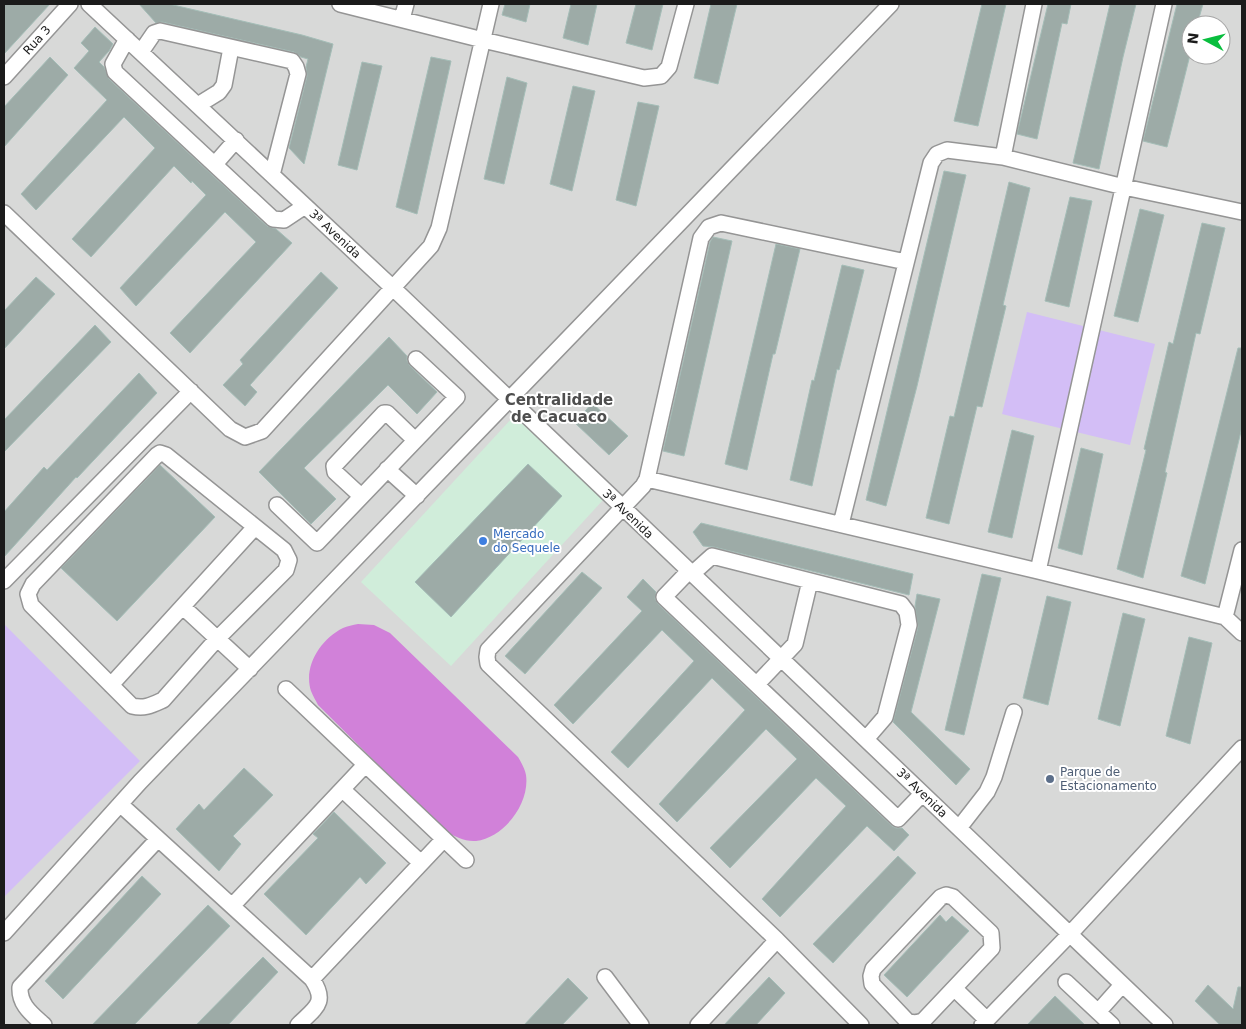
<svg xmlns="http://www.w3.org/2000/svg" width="1246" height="1029" font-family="'DejaVu Sans',sans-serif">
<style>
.residential{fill:#d8d9d8;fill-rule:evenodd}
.commercial{fill:#d0edda}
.park{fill:#d3bef6}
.pitch{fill:#d181d9}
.building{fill:#9daba7;stroke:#a4bdb7}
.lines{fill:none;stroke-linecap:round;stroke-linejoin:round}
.minor-casing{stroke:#959595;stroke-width:18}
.minor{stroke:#fff;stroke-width:15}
.shop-dot{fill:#3f7fe0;stroke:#fff;stroke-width:2}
.service-dot{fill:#5c6f8a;stroke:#fff;stroke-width:2}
.labels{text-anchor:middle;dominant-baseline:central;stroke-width:4;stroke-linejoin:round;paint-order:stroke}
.street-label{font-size:12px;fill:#1b1b1b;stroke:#fff}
.shop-label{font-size:12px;fill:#366cbe;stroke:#fff;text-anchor:start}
.service-label{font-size:12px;fill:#4e5e75;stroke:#fff;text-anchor:start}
.quarter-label{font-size:15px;font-weight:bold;fill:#4e4e4e;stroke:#fff}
</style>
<rect width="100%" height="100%" fill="#e1ecec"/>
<path class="residential" d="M4 4H1242V1025H4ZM1191 25H1221V55H1191Z"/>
<path class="commercial" d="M514 416 603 500 451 666 361 582Z"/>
<path class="park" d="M1027 312 1155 344 1130 445 1002 414Z
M4 624 140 761 4 897Z"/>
<path class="pitch" d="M358 624 374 625 390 633 518 757C521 762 525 769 526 775 530 803 505 837 476 841 465 842 455 836 446 832L318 705C316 701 313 696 311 691 303 666 321 639 343 628 347 626 353 625 358 624Z"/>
<path class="building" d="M4 4H50L4 54Z
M139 4H169L302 35 333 44 304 164 289 148 307 76 306 67 308 59 301 57 294 52 162 22 156 23Z
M505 4H530L526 22 502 15Z
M571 4H597L588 45 563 38Z
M636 4H663L652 50 626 43Z
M711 4H737L718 84 694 78Z
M982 4H1006L978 126 954 121Z
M1048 4H1071L1067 24 1062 23 1037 139 1017 134Z
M1110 4H1136L1123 57 1099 169 1073 163Z
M1177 4H1203L1197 25H1191V51L1167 147 1143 141Z
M95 27 113 44 109 51 99 62 104 67 109 79 267 226 276 229 292 243 190 353 170 333 256 242 225 212 136 306 120 288 206 195 192 181 191 183 174 166 91 257 72 239 155 148 124 117 36 210 21 194 107 100 74 68 89 51 81 43Z
M50 57 68 75 4 147V107Z
M431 57 451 61 417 214 396 207Z
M362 62 382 66 357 170 338 165Z
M507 77 527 83 504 184 484 179Z
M573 86 595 91 572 191 550 184Z
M638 102 659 106 636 206 616 200Z
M944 171 966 175 917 386 886 506 866 500Z
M1009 182 1030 188 1003 305 1006 306 982 407 977 406 949 524 926 518 950 416 954 417Z
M1070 197 1092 201 1069 307 1045 301Z
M1140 209 1164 215 1138 322 1114 316Z
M1202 223 1225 228 1200 334 1196 333 1165 472 1167 473 1143 578 1117 569 1146 450 1144 449 1169 342 1173 344Z
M713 237 732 241 684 456 663 451 710 242Z
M776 244 800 249 775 354H773L747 470 725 464Z
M842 265 864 270 839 370 837 369 812 486 790 480 812 380 814 381Z
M321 272 338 288 250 385 257 392 245 406 223 385 243 364 240 360Z
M36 277 55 294 4 349V311Z
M95 325 111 342 4 452V420Z
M389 337 407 356V361L410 366 437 392 417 414 388 385 304 468 336 499 311 524 259 472Z
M1238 348H1242V427L1205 584 1181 576Z
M139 373 157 393 77 478 76 477 4 557V512L44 467 47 470Z
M592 403 628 436 609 455 575 423Z
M1012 430 1034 436 1012 538 988 532Z
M1081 448 1103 454 1082 555 1058 548Z
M528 464 562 496 451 617 415 582Z
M160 465 215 517 117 621 61 568Z
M701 523 913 574 909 595 714 547 703 546 693 532Z
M582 572 602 588 525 674 505 656Z
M982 574 1001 578 964 735 945 730Z
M643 579 656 592 655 599 658 604 892 826 896 828H902L909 835 894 851 867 826 780 917 762 899 846 806 816 778 730 868 710 848 797 759 766 729 677 822 659 804 745 710 712 678 628 768 611 752 694 661 662 630 573 724 554 705 642 611 627 597Z
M917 594 940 599 911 712 970 769 956 785 893 722 918 627 915 606Z
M1047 596 1071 602 1048 705 1023 698Z
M1123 613 1145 619 1120 726 1098 719Z
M1189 637 1212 643 1190 744 1166 736Z
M244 768 273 795 233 836 241 844 219 871 176 829 199 804 204 810Z
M334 812 386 863 366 884 360 877 306 935 264 894 318 838 313 834Z
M898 856 916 873 833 963 813 944Z
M142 876 161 894 63 999 45 981Z
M208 905 230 926 134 1025H92Z
M940 915 946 922 952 916 969 931 907 997 884 975Z
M263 957 278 972 228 1025H196Z
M769 977 785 993 756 1025H724Z
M568 978 588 998 562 1025H524Z
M1208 985 1233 1009 1238 987H1242V1025H1220L1195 1001Z
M1055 996 1085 1025H1027Z"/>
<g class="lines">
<g class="minor-casing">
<path id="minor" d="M89 4 393 288 1165 1025
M340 4 483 40 644 78 661 76 669 67 686 4
M402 19 406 4
M127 39 113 64 115 72 273 219 284 220 305 206
M141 52 154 33 160 31 292 61 296 67 298 74 272 175
M4 77 70 4
M198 105 219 92 224 85 231 48
M1003 157 1034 4
M215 164 236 140
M4 213 230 429 245 437 262 431 431 246 439 228 491 4
M160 453 166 455 284 550 289 560 286 570 216 640 163 700C152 705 145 709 132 706L31 605 28 594 33 584 157 455Z
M387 469 417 496
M647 479 1038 571 1225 617 1242 550
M361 496 335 472 334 466 384 413H387L415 440
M277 505 317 543 457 397 416 359
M841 524 931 163 937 154 947 150 1003 157 1124 187 1242 212
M689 571 664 597 898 819 922 794
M1038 571 1164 4
M692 574 712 556 901 604 907 612 909 625 885 717 866 739
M4 581 191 391
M183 607 250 669
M1225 617 1242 633
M757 684 795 644 810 581
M111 685 255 527
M286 689 466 860
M343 790 421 863
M120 804 312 979C328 1003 315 1008 298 1025
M959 828 987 792 994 777 1014 712
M946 895 953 897 991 933 992 948 923 1021 916 1023 908 1022 872 984 871 976 873 969 941 897Z
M232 906 365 765
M4 933 140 782 891 4
M605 977 641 1025
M312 979 444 839
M1066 982 1112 1025
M955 989 987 1020
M1098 1012 1122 985
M44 1025C32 1014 19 1005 20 987L158 839
M698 1025 777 940
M861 1025 777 940 488 664 487 657 488 650 643 486 647 479 701 238 709 227 721 223 906 262
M982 1025 1069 935 1242 748"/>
</g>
<use href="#minor" class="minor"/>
</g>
<circle class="shop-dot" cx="483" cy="541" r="5"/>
<circle class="service-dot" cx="1050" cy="779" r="5"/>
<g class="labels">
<g class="street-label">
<text transform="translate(37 40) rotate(-48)">Rua 3</text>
<text transform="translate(335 234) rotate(43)">3ª Avenida</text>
<text transform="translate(628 514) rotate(44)">3ª Avenida</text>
<text transform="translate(922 793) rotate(44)">3ª Avenida</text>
</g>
<g class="shop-label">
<text x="493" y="534">Mercado<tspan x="493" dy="14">do Sequele</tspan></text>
</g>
<g class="service-label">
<text x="1060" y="772">Parque de<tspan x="1060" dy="14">Estacionamento</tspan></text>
</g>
<g class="quarter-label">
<text x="559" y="400">Centralidade<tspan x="559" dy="17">de Cacuaco</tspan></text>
</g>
</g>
<rect width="1246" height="1029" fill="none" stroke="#1b1b1b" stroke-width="10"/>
<g transform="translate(1206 40) rotate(277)"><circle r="24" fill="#ffffff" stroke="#a4a4a4"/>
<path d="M0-4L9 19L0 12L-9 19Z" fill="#09be3e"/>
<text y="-8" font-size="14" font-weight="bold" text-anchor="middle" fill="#1b1b1b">N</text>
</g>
</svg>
